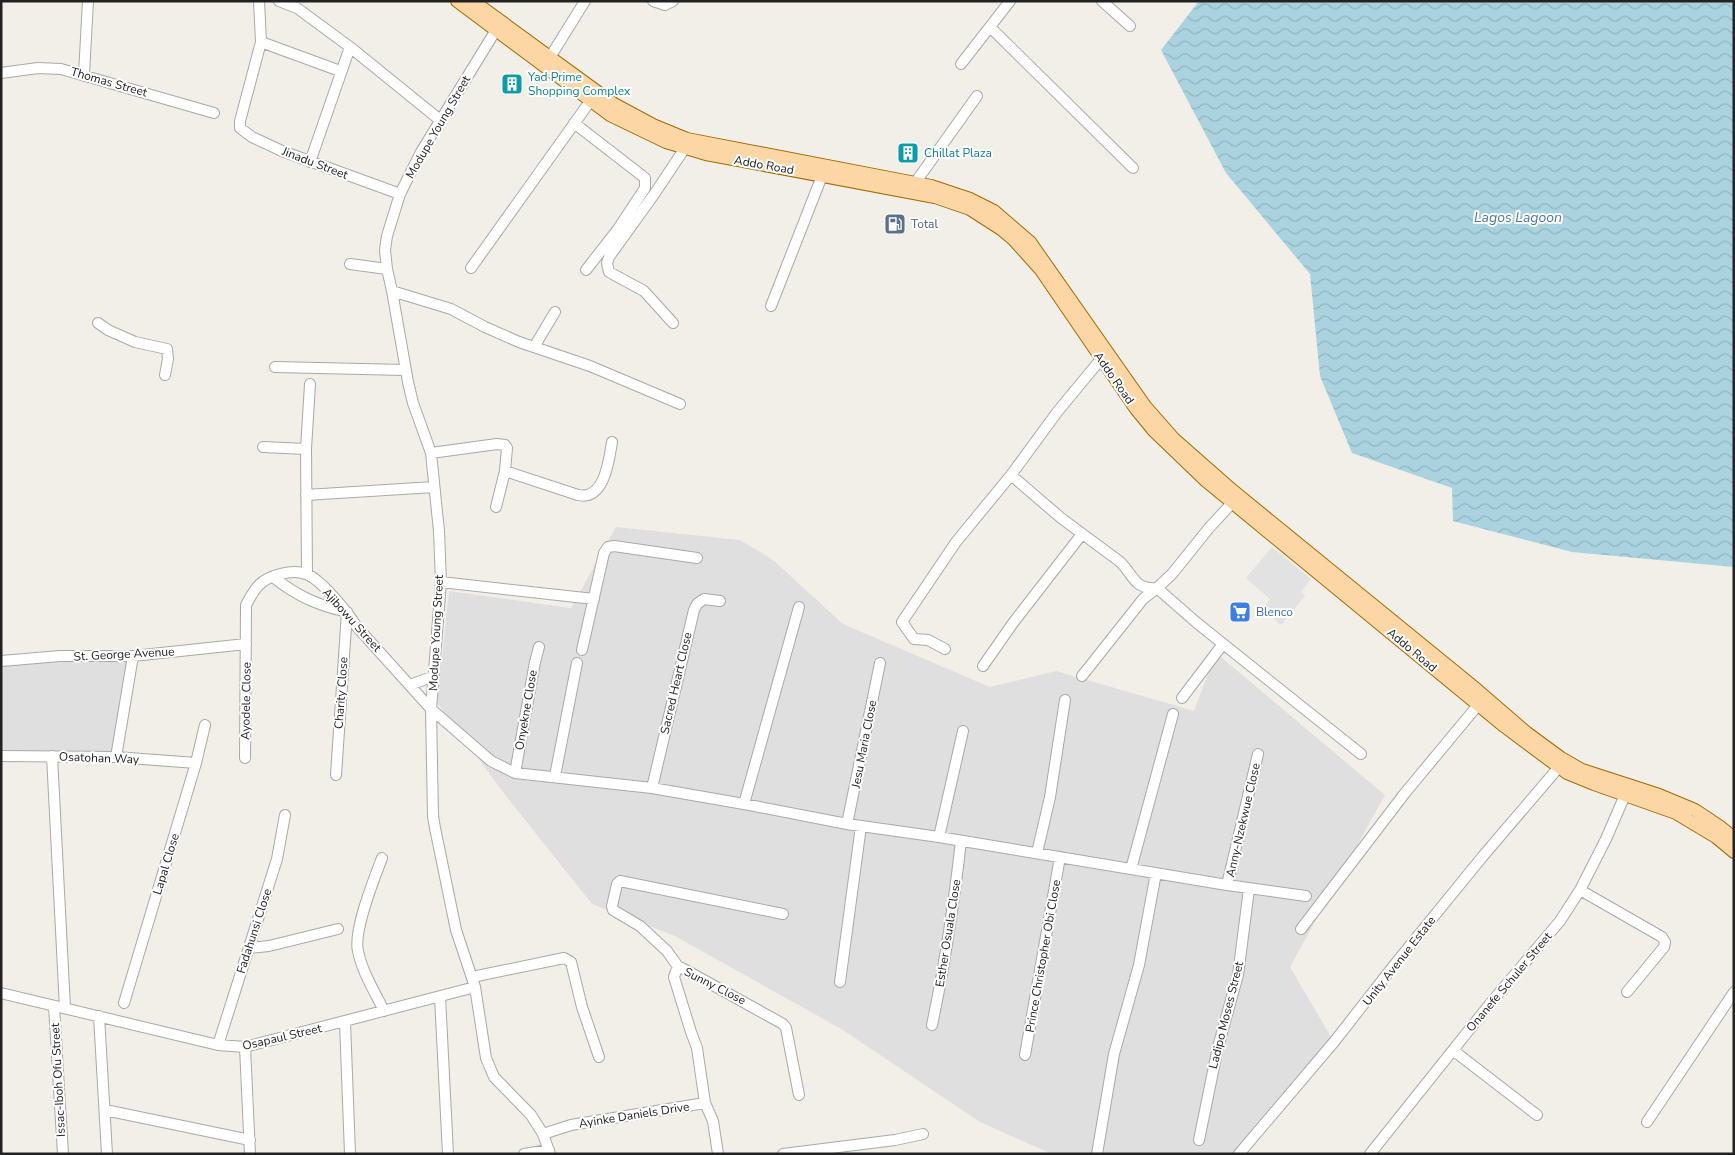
<svg xmlns="http://www.w3.org/2000/svg" width="1735" height="1155" font-family="'Nunito Sans',sans-serif">
<style>
.residential{fill:#e0dfdf}
.parking{fill:#e2e2e2}
.water{fill:url(#water-waves)}
.lines{fill:none;stroke-linecap:round;stroke-linejoin:round}
.minor-casing{stroke:#a9a9a9;stroke-width:12}
.major-casing{stroke:#a06b00;stroke-width:14}
.minor{stroke:#fff;stroke-width:10}
.major{stroke:#fcd6a4;stroke-width:12}
.labels{text-anchor:middle;dominant-baseline:central;stroke-width:4;stroke-linejoin:round;paint-order:stroke}
.culture-label{font-size:12px;fill:#0d838f;stroke:#fff;text-anchor:start}
.street-label{font-size:12px;fill:#222;stroke:#fff}
.service-label{font-size:12px;fill:#4e5e75;stroke:#fff;text-anchor:start}
.shop-label{font-size:12px;fill:#366cbe;stroke:#fff;text-anchor:start}
.water-label{font-size:14px;font-style:italic;fill:#4a7aab;stroke:#fff}
</style>
<defs>
<pattern id="water-waves" width="16" height="10" patternUnits="userSpaceOnUse" patternTransform="scale(1.25)"><rect width="16" height="10" fill="#aad3df"/><path d="M0 5q4-4 8 0t8 0" fill="none" stroke="#92b5bf"/></pattern>
</defs>
<rect width="100%" height="100%" fill="#f2efe9"/>
<path class="residential" d="M616 527 740 540 773 560 843 624 990 687 1056 671 1194 711 1216 653 1385 795 1290 967 1331 1037 1236 1154H1052L980 1122 843 1030 675 936 592 904 506 796 437 703 449 591 571 608Z
M133 659 114 760 1 761V661Z"/>
<path class="parking" d="M1272 547 1311 579 1301 592 1305 596 1281 625 1265 611 1263 613 1261 611 1270 599 1246 578Z"/>
<path class="water" d="M1199 1H1734V567L1572 552 1453 521 1452 488 1352 453 1320 376 1310 274 1226 173 1161 50Z"/>
<g class="lines">
<g class="minor-casing">
<path id="minor" d="M259 1 261 42 240 121V128L252 137 282 151 400 194
M279 1 297 8 350 47 440 120
M653 1 665 5 673 1
M1102 1 1130 26
M990 27 1133 168
M496 30 421 152 400 194 387 236 385 250 387 269 392 291 408 382 413 403 431 453 439 531 441 582 431 709 433 816 435 828 456 930 475 987 486 1058 494 1077 531 1115 543 1134 550 1154
M261 42 340 71
M547 62 585 1
M961 64 1010 1
M1 73 38 68 61 69 214 113
M84 74 88 1
M574 123 645 178V188L618 229 586 270
M310 162 350 47
M915 183 977 96
M350 264 387 269
M471 268 591 100
M392 291 451 309 485 327 519 342 590 366 680 404
M771 306 822 176
M98 323 108 330 135 342 167 349 168 359 165 375
M673 323 644 291 609 272 607 263 609 257 655 193 685 148
M534 347 555 312
M275 367 405 370
M263 447 306 449
M431 453 497 444 505 445 507 448 505 471 496 507
M505 471 578 495C605 501 609 459 612 442
M1011 475 1061 518 1119 561C1133 573 1133 590 1157 588L1197 623 1361 754
M306 495 434 487
M307 574 306 449 310 384
M273 577C297 596 317 605 347 612L336 775
M441 582 594 599
M945 649 928 640 914 639 902 622 904 619 956 542 1011 475 1058 411 1101 359
M582 650 604 553 608 547 614 546 697 558
M1 661 60 656H133L246 644
M983 666 1013 623 1082 534
M1082 676 1143 599 1157 588 1172 574 1209 528 1232 503
M410 685 434 676
M1182 698 1223 644
M1 756 116 757 196 763
M52 756 65 1008
M116 757 133 656
M245 758 246 605C250 598 253 591 259 585 269 575 292 569 306 574 321 579 348 613 357 627L431 709 491 761 515 773 652 788 744 804 847 824 939 837 1227 885 1306 896
M515 773 535 662 539 647
M555 776 577 663
M652 788 694 610 697 604 704 599 720 601
M744 804 799 607
M847 824 880 663
M939 837 963 731
M1037 853 1050 797 1065 700
M382 858C374 879 353 931 358 951 362 972 375 992 384 1011
M1131 869 1173 714
M1227 885 1258 754
M1580 890 1662 937 1665 942 1664 947 1627 992
M1301 929 1405 793 1478 705
M249 948 269 946 338 929
M679 968 667 951 640 926 613 910 612 906 617 884 620 881 783 914
M472 977 564 958 571 962 582 1007 599 1057
M840 982 861 826
M1 993 218 1045 245 1047 475 987
M440 997 448 1154
M124 1003 196 763 205 725
M54 1006 63 1154
M99 1016 107 1154
M345 1022 350 1154
M932 1025C945 964 954 903 961 841
M218 1045 277 859 285 815
M245 1047 250 1154
M1454 1051 1537 1115
M1025 1055 1060 857
M105 1110 250 1140
M1647 1122 1734 992
M543 1134 571 1125 705 1103
M1199 1140 1218 1047 1238 975 1249 889
M524 1154 549 1150
M718 1154 713 1121 705 1103 697 1048 691 1032 674 977C676 971 676 968 682 968L783 1024 786 1028 799 1095
M783 1154 895 1140 923 1134
M1097 1154 1114 1054 1139 965 1156 873
M1239 1154 1334 1042 1395 964 1483 856 1559 767
M1370 1154 1489 1005 1560 921 1580 890 1606 839 1625 795"/>
</g>
<g class="major-casing">
<path id="major" d="M457 1 610 115 666 142 706 154 935 197 970 209 1001 229 1014 240 1041 270 1136 409 1154 431 1205 480 1504 726 1567 773 1594 784 1676 813 1716 837 1734 852
M473 1 614 104 653 125 687 139 931 186 970 199 994 211 1030 242 1145 406 1174 439 1232 490 1476 689 1527 733 1561 758 1582 770 1659 795 1695 810 1719 826 1734 838"/>
</g>
<use href="#minor" class="minor"/>
<use href="#major" class="major"/>
</g>
<defs>
<g id="building-square" transform="scale(1.125)"><rect x="-9" y="-9" width="18" height="18" rx="4" fill="#0f9aa8" stroke="#fff"/><path d="M-4-6H4V6H1V3H-1V6H-4ZM-2.5-4.3h1.7v1.8h-1.7ZM.8-4.3h1.7v1.8H.8ZM-2.5-1h1.7V.8h-1.7ZM.8-1h1.7V.8H.8Z" fill="#fff"/></g>
<g id="fuel-square" transform="scale(1.125)"><rect x="-9" y="-9" width="18" height="18" rx="4" fill="#5c6f8a" stroke="#fff"/><path d="M-5.5-6h7V0h2V4h1.3V-2.5L3-4.5l.8-.8L6-3V5H2.5V1h-1V6h-7ZM-4.2-4.7v3.2H.2V-4.7Z" fill="#fff"/></g>
<g id="supermarket-square" transform="scale(1.125)"><rect x="-9" y="-9" width="18" height="18" rx="4" fill="#3f7fe0" stroke="#fff"/><path d="M-6-5.5h2.5l.6 2H6L4.5 2H-2.5L-4.4-4H-6ZM-1.5 3.2a1.3 1.3 0 1 0 .1 0ZM3 3.2a1.3 1.3 0 1 0 .1 0Z" fill="#fff"/></g>
</defs>
<g fill-rule="evenodd">
<use href="#building-square" x="512" y="84"/>
<use href="#building-square" x="908" y="153"/>
<use href="#fuel-square" x="895" y="224"/>
<use href="#supermarket-square" x="1240" y="612"/>
</g>
<g class="labels">
<g class="culture-label">
<text x="528" y="77">Yad Prime<tspan x="528" dy="14">Shopping Complex</tspan></text>
<text x="924" y="153">Chillat Plaza</text>
</g>
<g class="street-label">
<text transform="translate(109 82) rotate(16)">Thomas Street</text>
<text transform="translate(438 127) rotate(-60)">Modupe Young Street</text>
<text transform="translate(315 163) rotate(21)">Jinadu Street</text>
<text transform="translate(764 165) rotate(10)">Addo Road</text>
<text transform="translate(1114 378) rotate(55)">Addo Road</text>
<text transform="translate(352 620) rotate(48)">Ajibowu Street</text>
<text transform="translate(436 633) rotate(-87)">Modupe Young Street</text>
<text transform="translate(1412 650) rotate(40)">Addo Road</text>
<text transform="translate(124 654) rotate(-3)">St. George Avenue</text>
<text transform="translate(676 683) rotate(-77)">Sacred Heart Close</text>
<text transform="translate(341 693) rotate(-86)">Charity Close</text>
<text transform="translate(246 701) rotate(-89)">Ayodele Close</text>
<text transform="translate(526 710) rotate(-80)">Onyekne Close</text>
<text transform="translate(864 744) rotate(-79)">Jesu Maria Close</text>
<text transform="translate(99 758) rotate(2)">Osatohan Way</text>
<text transform="translate(1243 820) rotate(-77)">Anny-Nzekwue Close</text>
<text transform="translate(166 864) rotate(-73)">Lapal Close</text>
<text transform="translate(254 931) rotate(-72)">Fadahunsi Close</text>
<text transform="translate(948 933) rotate(-81)">Esther Osuala Close</text>
<text transform="translate(1043 956) rotate(-80)">Prince Christopher Obi Close</text>
<text transform="translate(1399 961) rotate(-52)">Unity Avenue Estate</text>
<text transform="translate(1509 982) rotate(-50)">Onanefe Schuler Street</text>
<text transform="translate(715 986) rotate(27)">Sunny Close</text>
<text transform="translate(1226 1015) rotate(-76)">Ladipo Moses Street</text>
<text transform="translate(282 1037) rotate(-13)">Osapaul Street</text>
<text transform="translate(58 1080) rotate(-93)">Issac-Iboh Ofu Street</text>
<text transform="translate(634 1115) rotate(-9)">Ayinke Daniels Drive</text>
</g>
<g class="service-label">
<text x="911" y="224">Total</text>
</g>
<g class="shop-label">
<text x="1256" y="612">Blenco</text>
</g>
<g class="water-label">
<text x="1518" y="217">Lagos Lagoon</text>
</g>
</g>
<rect width="1735" height="1155" fill="none" stroke="#222222" stroke-width="5"/>
</svg>
